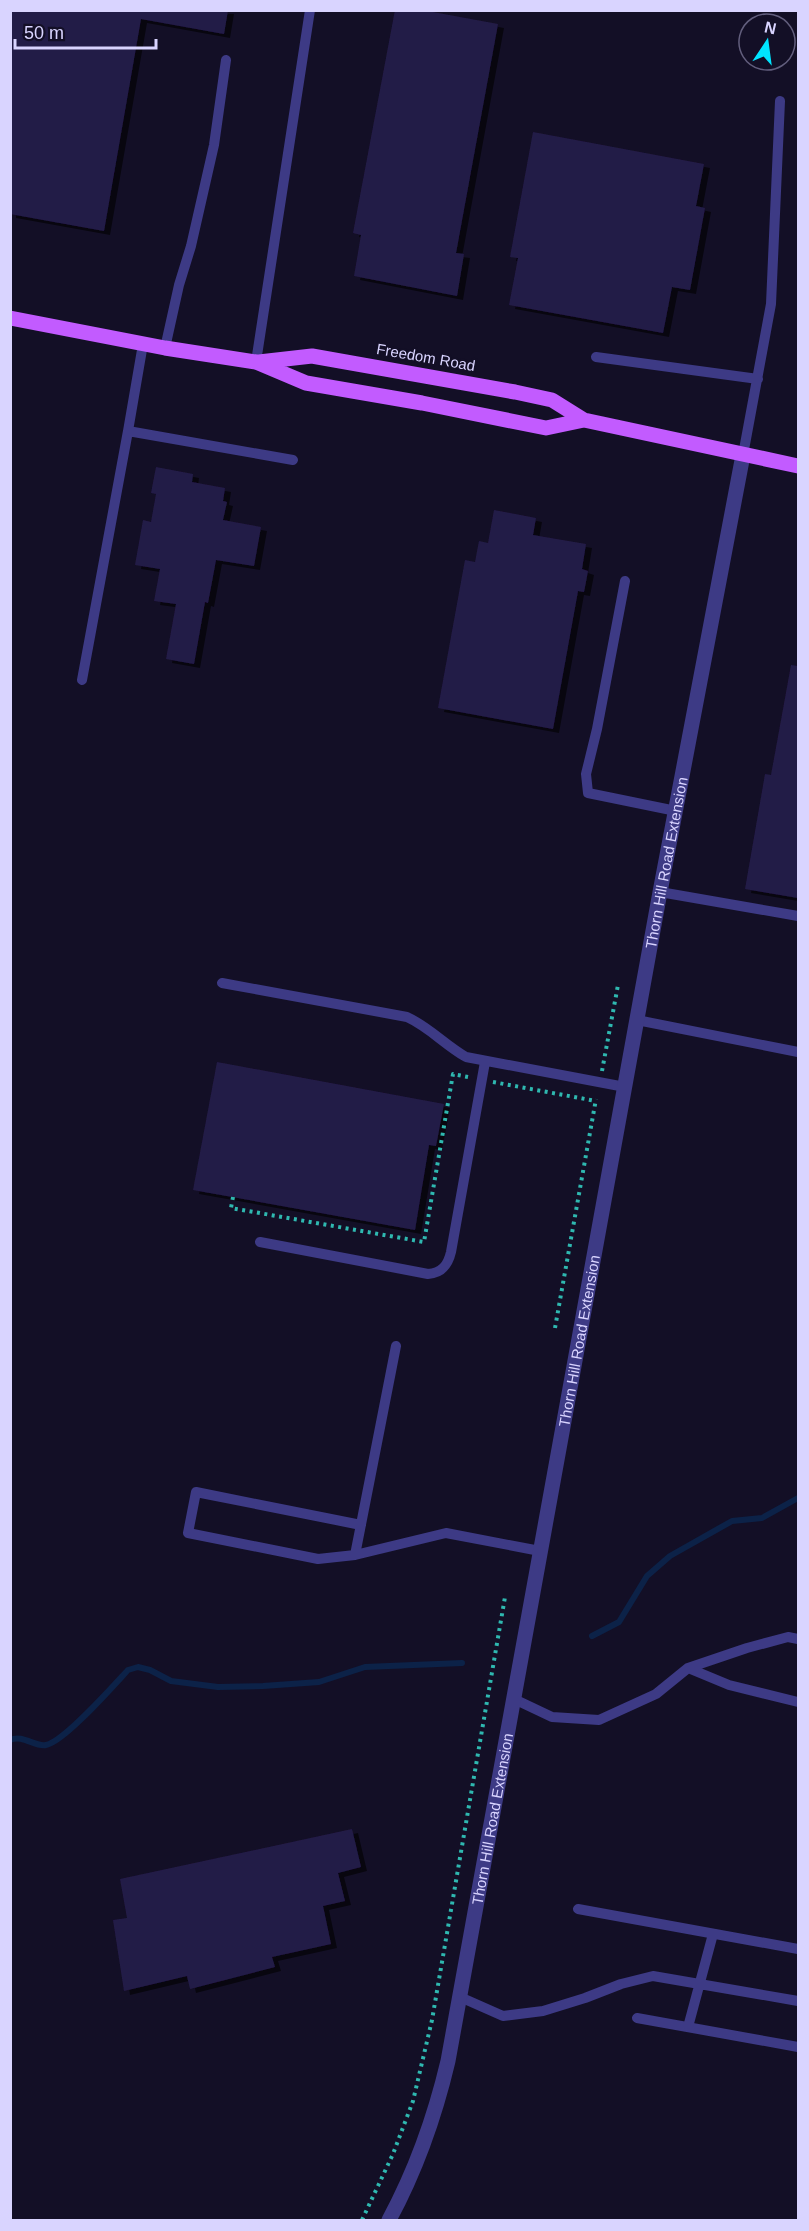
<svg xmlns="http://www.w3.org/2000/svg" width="809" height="2231" font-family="Helvetica,sans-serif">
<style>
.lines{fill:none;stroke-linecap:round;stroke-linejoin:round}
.stream{stroke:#0c2248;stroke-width:6}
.building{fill:#241b47;filter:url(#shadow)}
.path{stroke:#2fb8b0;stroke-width:4;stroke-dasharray:3 4.5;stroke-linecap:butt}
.service{stroke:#3d3a85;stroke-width:10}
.tertiary{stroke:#3d3a85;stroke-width:15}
.primary{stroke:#c25bff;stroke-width:15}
.labels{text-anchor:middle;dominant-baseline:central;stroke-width:4.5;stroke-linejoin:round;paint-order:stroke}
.street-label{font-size:15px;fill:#d9d4ff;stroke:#130f26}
</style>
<defs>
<filter id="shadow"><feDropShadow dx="6" dy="4" stdDeviation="0" flood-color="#0009"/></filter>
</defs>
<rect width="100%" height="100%" fill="#130f26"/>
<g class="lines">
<path class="stream" d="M592 1636 619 1622 647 1576 670 1556 732 1521 762 1518 798 1498
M10 1740C23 1734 34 1747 46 1745 64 1742 114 1685 128 1670L138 1667 150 1670 171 1681 218 1687 263 1686 319 1682 365 1667 462 1663"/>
</g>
<path class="building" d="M10 10H228L224 34 141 19 104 231 10 214Z
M395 10H422L498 24 456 253 464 254 457 296 354 276 361 235 353 233Z
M533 132 704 164 696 206 705 208 690 290 672 287 663 333 509 305 518 258 510 257Z
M156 467 193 474 192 482 225 488 223 501 227 502 223 520 261 527 254 566 216 560 208 603 205 602 194 664 166 659 176 604 154 601 160 569 135 565 143 520 151 522 156 494 151 493Z
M494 510 536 518 533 535 586 544 582 569 588 571 584 592 578 591 553 729 438 708 465 560 475 562 479 541 488 543Z
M791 665 798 666V898L745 889 765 774 771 775Z
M217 1062 444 1104 436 1146 429 1145 415 1230 193 1190Z
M352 1829 361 1867 338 1873 345 1901 323 1906 331 1944 272 1957 275 1967 190 1989 187 1976 124 1991 113 1920 127 1918 120 1879Z"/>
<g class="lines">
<path class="path" d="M602 1071 618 985
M493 1082 596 1101
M233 1197 231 1208 424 1242 453 1074 468 1077
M555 1328 596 1099
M362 2220 393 2154 413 2101 432 2020 505 1597"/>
<path class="service" d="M165 348 179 285 191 246 214 145 226 60
M596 357 758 379
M256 362 310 10
M128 431 143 344
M743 455 771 304 780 101
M625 581 597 729 586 774 588 793 676 811
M82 680 128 431 293 460
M660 892 798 916
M222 983 407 1017C429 1027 445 1045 466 1057L625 1087
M637 1020 798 1052
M260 1242 428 1274C442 1273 448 1265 451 1252L485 1062
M396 1346 355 1555 446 1533 540 1551
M355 1555 318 1559 188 1533 196 1492 361 1525
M688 1668 729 1685 798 1702
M514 1699 552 1717 599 1720 656 1694 688 1668 747 1648 788 1637 798 1639
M578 1909 798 1949
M460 1997 503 2016 543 2011 585 1998 621 1984 653 1976 798 2001
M637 2018 798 2047
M688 2027 713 1934"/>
<path class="tertiary" id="s1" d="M389 2220C416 2170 435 2116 448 2061L660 892 743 455"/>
<path class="primary" d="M10 318 165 348 256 362 306 383 422 403 546 428 584 420
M259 362 312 356 515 392 552 400 584 420 798 466"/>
</g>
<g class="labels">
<g class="street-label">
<text transform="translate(426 357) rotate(10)">Freedom Road</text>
<text stroke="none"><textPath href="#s1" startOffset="1388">Thorn Hill Road Extension</textPath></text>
<text stroke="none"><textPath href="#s1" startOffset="902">Thorn Hill Road Extension</textPath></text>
<text stroke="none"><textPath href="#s1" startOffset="416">Thorn Hill Road Extension</textPath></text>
</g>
</g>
<rect width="809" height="2231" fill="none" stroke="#d9d4ff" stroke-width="24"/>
<g transform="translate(767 42) rotate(13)"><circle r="28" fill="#130f26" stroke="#625e7d" stroke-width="1.5"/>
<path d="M0-4.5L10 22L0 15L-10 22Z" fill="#00e5ff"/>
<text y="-9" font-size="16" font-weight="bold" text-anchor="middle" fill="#d9d4ff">N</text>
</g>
<path d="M15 39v9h141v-9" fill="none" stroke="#d9d4ff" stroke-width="3"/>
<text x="24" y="39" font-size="18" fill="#d9d4ff" stroke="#130f26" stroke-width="4.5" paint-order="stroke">50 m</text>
</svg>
